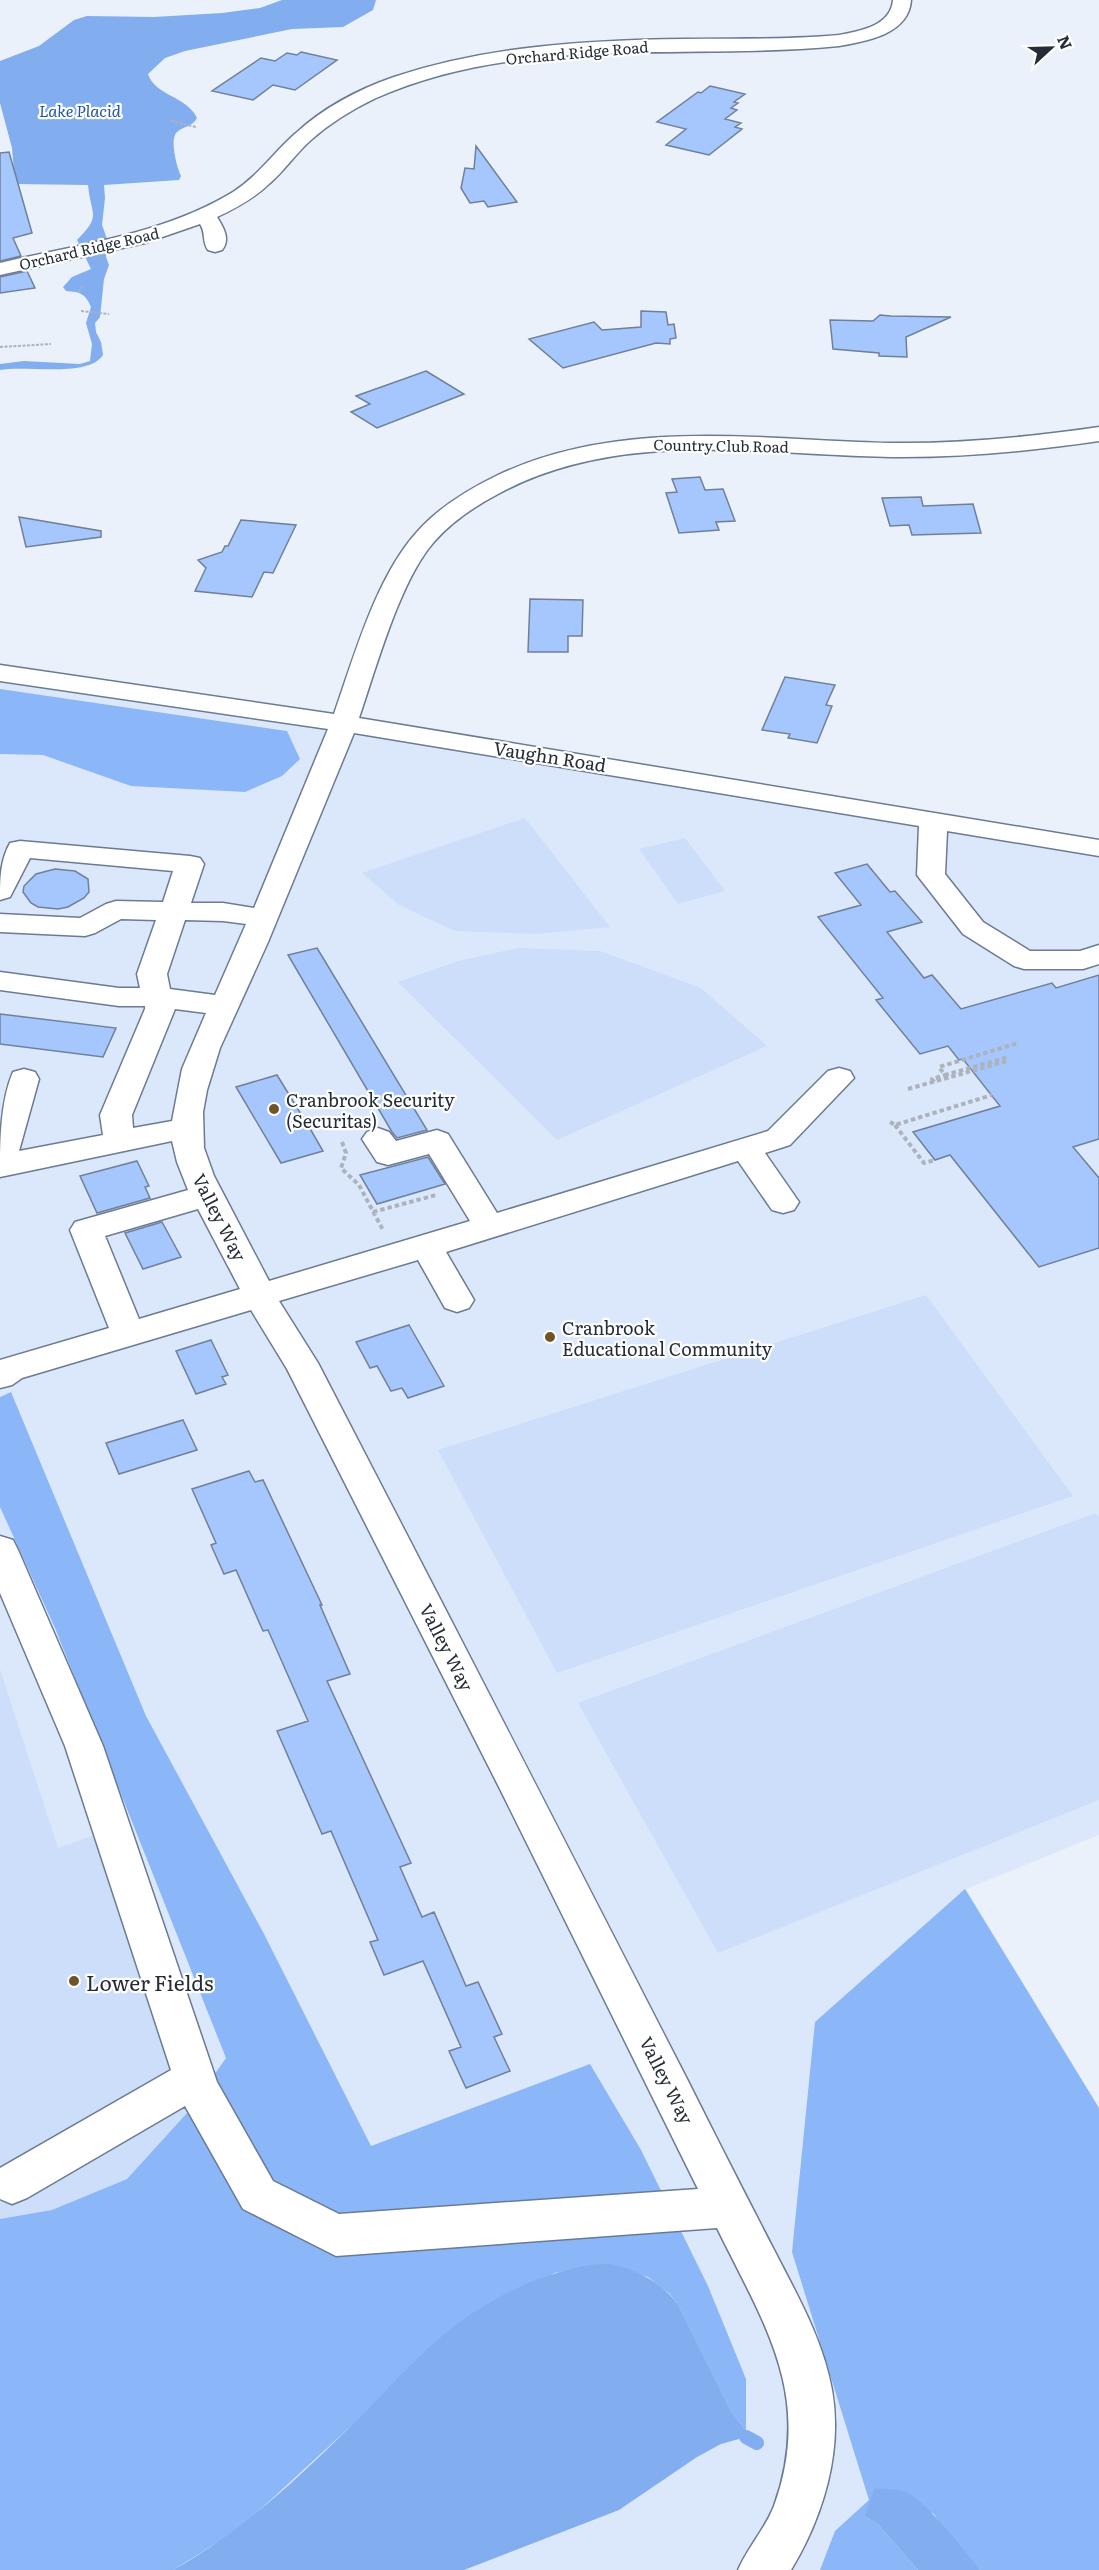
<svg xmlns="http://www.w3.org/2000/svg" width="1099" height="2570" font-family="Literata,serif">
<style>
.built{fill:#dbe8fc}
.green{fill:#ccdef9}
.forest{fill:#8bb6f8}
.water{fill:#82adee}
.lines{fill:none;stroke-linecap:round;stroke-linejoin:round}
.stream{stroke:#82adee;stroke-width:14}
.building{fill:#a5c7fd;stroke:#708098;stroke-width:1.5}
.minor-casing{stroke:#6b7b92;stroke-width:3}
.path-far1{stroke:#acb3bd;stroke-width:2;stroke-dasharray:3 1.5;stroke-linecap:butt}
.path{stroke:#acb3bd;stroke-width:4;stroke-dasharray:4.5 3;stroke-linecap:butt}
.minor{fill:#fff;fill-rule:evenodd}
.poi-dot{fill:#6f5426;stroke:#fff;stroke-width:2}
.labels{text-anchor:middle;dominant-baseline:central;stroke-width:4.5;stroke-linejoin:round;paint-order:stroke}
.far-street-label{font-size:15px;fill:#252c36;stroke:#fff}
.far-water-label{font-size:16px;font-style:italic;fill:#2254a1;stroke:#fff}
.street-label{font-size:18px;fill:#252c36;stroke:#fff}
.poi-label{font-size:18px;fill:#252c36;stroke:#fff;text-anchor:start}
.near-poi-label{font-size:21px;fill:#252c36;stroke:#fff;text-anchor:start}
</style>
<rect width="100%" height="100%" fill="#eaf1fb"/>
<path class="built" d="M0 663 1099 840V1835L966 1889 1099 2108V2570H0Z"/>
<path class="green" d="M525 818 610 927 536 934 455 931 399 905 362 873Z
M685 838 725 891 678 904 639 849Z
M518 948 600 951 701 988 767 1046 557 1140 398 982 458 961Z
M926 1295 1073 1496 557 1673 438 1450Z
M1096 1513 1099 1517V1800L718 1953 578 1703Z
M0 1669 58 1848 103 1832 187 2113 127 2179 52 2210 0 2219Z"/>
<path class="forest" d="M0 689 287 731 300 759 282 776 245 792 131 786 43 755 0 754Z
M11 1392 146 1716 264 1934 371 2146 590 2064 641 2150 708 2286 746 2379V2431L731 2411 679 2306 670 2294 648 2277 606 2263 554 2273 350 2427 238 2530 173 2570H0V2219L52 2210 127 2179 187 2113 226 2058 55 1628 0 1507V1397Z
M965 1889 1099 2108V2570H980L942 2527 934 2514 887 2490 876 2488 864 2516 878 2524 918 2570H820L835 2531 869 2500 792 2252 815 2022Z"/>
<path class="water" d="M282 0H376L373 10 343 27 292 29 185 51 165 58 148 74C155 96 187 96 197 118 192 127 184 126 177 132 169 139 177 168 181 176L179 180 104 185 105 198 102 225 107 239 106 257 109 265 104 279 100 317 95 323 96 332 101 342 103 355C88 378 27 365 0 370V364L24 361 80 364 90 361 92 344 86 323 91 307C85 293 80 292 66 291L63 287 72 277 91 269 77 240C102 215 91 216 88 185L15 184 12 148 0 103V61L39 46 74 20 87 16 154 17 222 13 260 8Z
M606 2263C636 2269 661 2281 679 2306L731 2411 746 2431V2437L721 2444 697 2457 619 2510 464 2570H173C240 2533 295 2481 349 2428 373 2405 395 2380 419 2357 469 2308 535 2270 606 2263Z
M875 2488C884 2489 894 2489 903 2491 923 2496 965 2552 980 2570H918L878 2524 864 2516Z"/>
<g class="lines">
<path class="stream" d="M746 2437 757 2443"/>
</g>
<path class="building" d="M301 52 337 60 295 90 273 85 253 100 212 91 261 58 275 61 287 53 297 55Z
M710 86 745 94 734 102 738 103 731 108 737 110 725 119 741 123 735 127 742 129 709 155 666 145 686 129 657 122 698 92 701 93Z
M476 146 517 202 488 207 484 201 470 203 461 188 465 168 474 169Z
M9 152 32 233 13 238 21 256 0 261V153Z
M27 271 35 288 0 293V277Z
M641 311 666 312 668 325 674 324 676 338 670 339V344L656 343 563 368 529 339 594 322 602 330 641 327Z
M880 315 891 316 951 317 906 337 907 357 879 356V353L833 349 830 320 873 321Z
M426 371 464 394 377 428 351 412 370 404 356 396Z
M700 477 705 490 723 489 735 521 716 522 719 530 679 533 666 493 677 492 672 479Z
M921 497 923 506 973 504 981 533 912 535 909 525 890 526 882 498Z
M19 517 101 531V537L26 547Z
M241 520 296 525 273 573 264 572 252 597 195 591 206 568 198 560 222 552 225 546H228Z
M530 599 583 600 582 636H568V652H528Z
M785 677 835 685 826 705 832 706 817 743 788 738 790 734 762 730Z
M867 864 890 892 895 891 922 922 887 932 924 978 932 975 961 1009 1052 983 1056 988 1099 975V1139L1073 1147 1099 1178V1248L1039 1267 950 1155 935 1160 913 1132 1000 1106 963 1059 959 1060 948 1046 920 1054 876 1000 883 998 818 917 861 905 835 873Z
M55 869 75 871 88 879 89 892 84 898 68 907 58 909 38 907 31 903 23 892 24 886 36 874Z
M317 948 427 1130 397 1138 392 1132 288 955Z
M0 1014 116 1028 103 1057 0 1044Z
M277 1075 312 1132 323 1151 281 1163 236 1087Z
M428 1157 445 1184 377 1204 360 1175Z
M137 1161 149 1186 145 1187 150 1198 97 1213 80 1176Z
M162 1222 181 1257 143 1269 125 1233Z
M409 1325 444 1386 408 1398 402 1388 391 1391 377 1366 370 1368 356 1342Z
M211 1340 228 1375 222 1377 226 1384 196 1394 176 1351Z
M183 1420 197 1450 119 1474 106 1443Z
M249 1471 255 1482 263 1480 322 1605H320L350 1674 327 1681 411 1863 400 1867 422 1917 434 1912 466 1986 478 1982 502 2034 494 2037 510 2071 466 2088 449 2051 461 2047 423 1961 384 1975 370 1942 378 1940 331 1831 322 1834 277 1731 308 1721 268 1630 263 1631 236 1570 224 1574 211 1545 216 1543 192 1489Z"/>
<g class="lines">
<g class="minor-casing">
<path id="minor" d="M893 0H911C909 34 867 41 839 46 686 61 522 33 376 98 353 109 330 123 311 140 296 153 285 170 270 183 255 198 236 208 217 217 223 227 231 239 222 250L215 252 208 250C202 242 206 233 200 224L145 243 0 275V263C79 244 162 235 233 192 258 176 274 152 296 133 323 108 359 89 394 77 487 46 588 40 685 39 736 38 788 40 839 35 860 31 891 26 893 0Z
M1099 427V441C1030 451 961 458 891 457 759 455 620 428 498 494 475 506 451 522 433 543 400 581 376 668 359 718L1099 840V856L947 831 945 874 983 922 1030 951H1080L1099 945V964L1083 969H1024L1014 966 963 934 917 875 919 826 354 733 268 942 220 1048 207 1090 203 1112 204 1148 214 1176 269 1281 470 1221 429 1154 388 1165 377 1162 362 1139 367 1132 378 1128 389 1132 396 1141 437 1130 448 1134 497 1213 768 1131 828 1071 839 1068 850 1071 854 1078 790 1145 765 1153 799 1202 794 1210 783 1213 772 1210 738 1161 446 1252 474 1300 469 1308 457 1312 445 1308 418 1260 279 1301 318 1363C442 1602 565 1841 688 2081 716 2137 744 2192 773 2248 796 2293 823 2339 832 2390 843 2452 823 2517 791 2570H738C748 2547 765 2529 774 2506 814 2396 764 2324 717 2228L336 2256 243 2209 185 2106 27 2198 12 2204 0 2199V2168L171 2070 65 1746 0 1593V1536L13 1540 18 1550 103 1746 217 2082 273 2181 339 2214 698 2189 499 1787 287 1369 251 1310 22 1378 12 1385 0 1388V1360L109 1328 70 1230 75 1222 188 1190 177 1162 172 1141 0 1177C0 1143 0 1102 13 1072L24 1069 35 1072 39 1079 19 1151 103 1135 100 1115 145 1009V1006H119L0 990V972L119 988H140L137 974 156 920 121 919 95 933 85 936 0 932V914L80 918 106 904 116 901 163 902 173 871 30 858 10 897 0 900C0 879 0 861 10 843L20 841 190 856 200 858 204 864 191 903H223L254 908 328 729 0 681V665L334 714C354 657 376 577 417 532 439 507 469 489 498 475 622 417 759 440 890 443 960 444 1030 437 1099 427ZM185 920 223 921 246 924 215 995 170 989 167 974ZM175 1009 206 1013 182 1069 172 1121 133 1128 132 1115ZM198 1209 240 1289 139 1319 105 1236Z"/>
</g>
<path class="path-far1" d="M171 121 196 127
M79 292 82 286
M81 311 109 314
M0 347 51 344"/>
<path class="path" d="M934 1082 932 1079 945 1075
M908 1089 1007 1061 1005 1058 945 1075 939 1067 1018 1043
M890 1122 895 1125 992 1095
M895 1125 924 1163 935 1160
M342 1142 346 1153 341 1168 359 1185 383 1230
M373 1212 436 1195"/>
<use href="#minor" class="minor"/>
</g>
<g class="poi-dot">
<circle cx="274" cy="1109" r="6"/>
<circle cx="550" cy="1337" r="6"/>
<circle cx="74" cy="1981" r="6"/>
</g>
<g class="labels">
<g class="far-street-label">
<text transform="translate(577 52) rotate(-5)">Orchard Ridge Road</text>
<text transform="translate(89 248) rotate(-13)">Orchard Ridge Road</text>
<text transform="translate(721 445) rotate(1)">Country Club Road</text>
</g>
<g class="far-water-label">
<text x="80" y="110">Lake Placid</text>
</g>
<g class="street-label">
<text transform="translate(550 756) rotate(9)">Vaughn Road</text>
<text transform="translate(220 1217) rotate(63)">Valley Way</text>
<text transform="translate(447 1647) rotate(63)">Valley Way</text>
<text transform="translate(667 2080) rotate(63)">Valley Way</text>
</g>
<g class="poi-label">
<text x="286" y="1099">Cranbrook Security<tspan x="286" dy="21">(Securitas)</tspan></text>
<text x="562" y="1327">Cranbrook<tspan x="562" dy="21">Educational Community</tspan></text>
</g>
<g class="near-poi-label">
<text x="86" y="1981">Lower Fields</text>
</g>
</g>
<g transform="translate(1051 48) rotate(68)" stroke="#ffffff" stroke-width="4.5" paint-order="stroke">
<path d="M0-4.5L10 22L0 15L-10 22Z" fill="#252c36"/>
<text y="-9" font-size="16" font-weight="bold" text-anchor="middle" fill="#252c36">N</text>
</g>
</svg>
